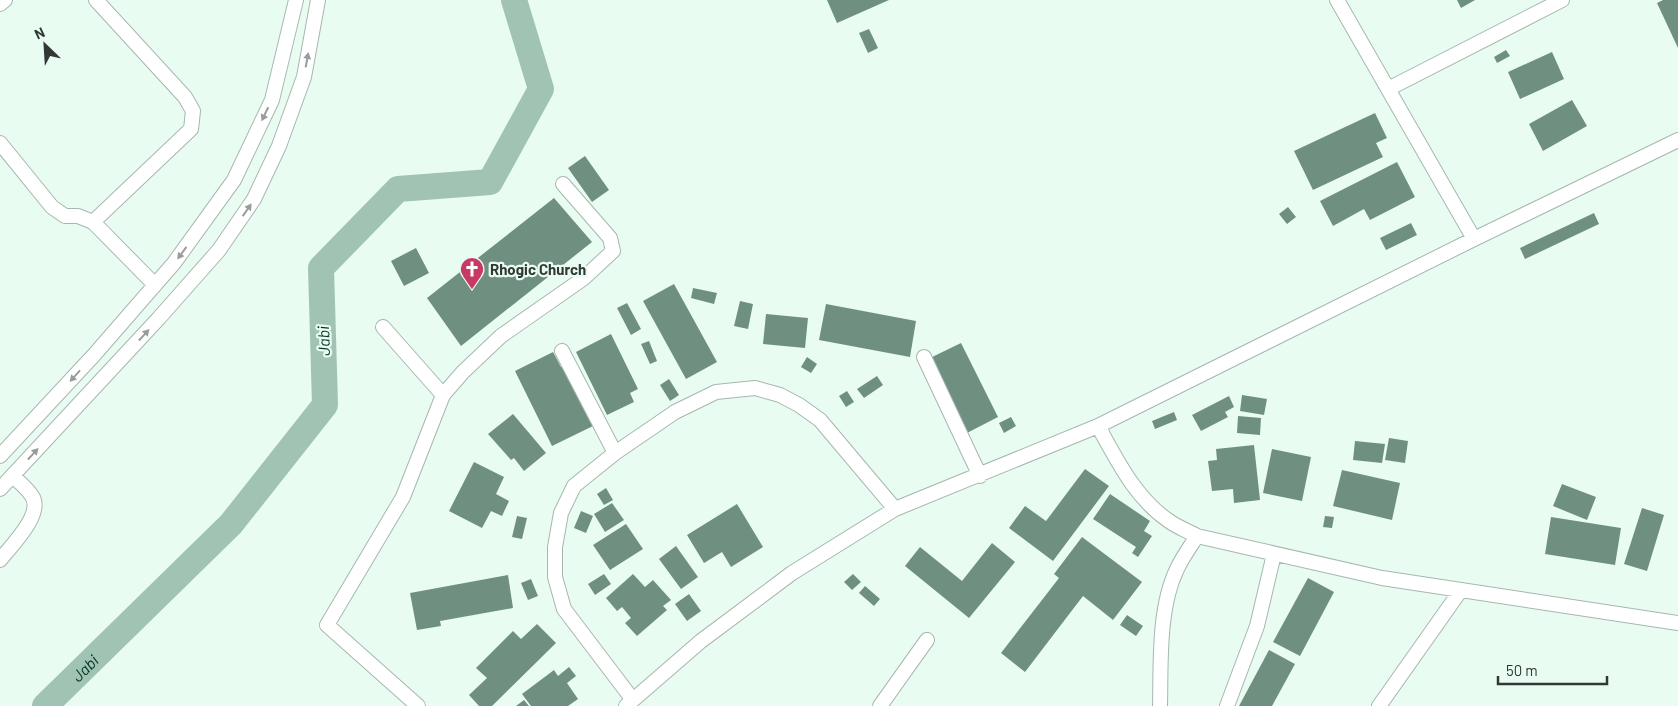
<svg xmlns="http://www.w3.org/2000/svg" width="1678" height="706" font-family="Barlow,sans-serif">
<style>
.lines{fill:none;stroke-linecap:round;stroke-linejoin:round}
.river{stroke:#a1c3b3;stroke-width:26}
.building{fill:#6f9081}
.minor-casing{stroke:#a6b7af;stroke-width:16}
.minor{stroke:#fff;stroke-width:14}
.oneway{fill:#989c9a}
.labels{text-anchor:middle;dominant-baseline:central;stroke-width:4.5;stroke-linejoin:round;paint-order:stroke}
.poi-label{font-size:15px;font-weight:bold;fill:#313835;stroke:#e9fcf2;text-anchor:start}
.water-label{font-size:16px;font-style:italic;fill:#013323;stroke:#e9fcf2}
</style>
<rect width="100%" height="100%" fill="#e9fcf2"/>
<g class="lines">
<path class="river" id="s1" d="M45 706 231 524 325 405 321 268 398 189 490 182 541 89 514 0"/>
</g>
<path class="building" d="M827 0H889L837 23Z
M1457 0H1475L1461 8Z
M1663 0H1678V48L1657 3Z
M869 29 878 48 868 53 859 33Z
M1506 50 1510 56 1497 63 1494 57Z
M1552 52 1564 79 1520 99 1508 72Z
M1572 100 1587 126 1543 151 1529 124Z
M1375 113 1387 138 1376 143 1383 157 1313 190 1294 151Z
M585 156 609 190 592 202 568 168Z
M1397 162 1415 197 1370 220 1364 209 1333 226 1320 201Z
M554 198 592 242 461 346 427 298Z
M1288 207 1296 217 1287 224 1279 214Z
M1594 213 1599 224 1525 259 1520 248Z
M1411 223 1417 235 1386 250 1380 238Z
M416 248 429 273 404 286 391 261Z
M674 284 717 362 686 379 643 301Z
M693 288 717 293 714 304 691 298Z
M740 301 753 304 748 329 734 326Z
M627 303 641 329 631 335 617 308Z
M826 304 916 321 910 357 819 340Z
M766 314 808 318 805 348 763 344Z
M611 334 638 389 630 393 634 402 607 415 576 352Z
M649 341 657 361 650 364 641 344Z
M961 343 998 417 965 434 928 359Z
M553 352 561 367 564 365 593 426 552 446 515 371Z
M807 357 817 364 811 373 801 367Z
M877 376 883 385 864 398 857 389Z
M669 379 679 395 670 401 660 385Z
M847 391 854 402 846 407 839 396Z
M1242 395 1267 399 1264 415 1240 411Z
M1229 396 1234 407 1225 412 1228 417 1201 431 1192 415Z
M1174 412 1177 420 1155 429 1152 421Z
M513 414 546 453 524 471 514 458 511 460 488 434Z
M1238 416 1261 418 1260 435 1237 433Z
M1011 417 1016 426 1004 433 999 423Z
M1389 438 1408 441 1405 463 1385 460Z
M1355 441 1385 444 1382 463 1353 460Z
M1254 445 1260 500 1234 503 1233 489 1212 491 1208 461 1217 460 1216 449Z
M1272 449 1311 457 1302 501 1263 493Z
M474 462 504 477 496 494 509 501 502 516 491 511 482 528 449 511Z
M1085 469 1109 486 1053 561 1009 528 1025 506 1046 521Z
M1342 470 1400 483 1392 520 1333 506Z
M1562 484 1596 497 1587 520 1553 506Z
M606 488 613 500 604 505 597 494Z
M1110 494 1150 521 1144 531 1152 536 1138 557 1132 553 1136 547 1093 519Z
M612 503 624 520 605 532 594 514Z
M737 504 763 547 731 567 722 552 704 563 687 535Z
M1642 508 1664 515 1647 571 1624 564Z
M581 511 593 516 586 533 574 528Z
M517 516 527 518 522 539 512 537Z
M1325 516 1334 517 1332 528 1323 527Z
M1551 517 1621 528 1615 565 1545 554Z
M626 524 643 549 610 570 593 545Z
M1082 537 1142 582 1113 620 1083 596 1025 672 1001 653 1059 578 1054 574Z
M992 543 1015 562 969 618 905 566 920 547 962 581Z
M676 546 698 577 681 589 659 559Z
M604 574 611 584 595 595 588 584Z
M633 574 645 587 653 580 671 600 663 606 667 610 637 636 625 623 631 618 622 607 617 611 606 598Z
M853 574 861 582 852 590 844 582Z
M508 575 513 608 440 621 441 626 417 630 410 593Z
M1308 578 1334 592 1300 656 1273 642Z
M531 579 538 596 528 600 521 583Z
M865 586 880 599 874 606 859 593Z
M689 594 701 611 687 621 675 604Z
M1127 615 1143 626 1136 636 1120 625Z
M537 624 556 643 492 706H479L469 695 487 678 476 668 513 631 521 639Z
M1269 650 1295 664 1272 706H1239Z
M569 667 576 676 567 683 578 699 568 706H531L522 694 554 670 558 676Z
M524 700 529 706H516Z"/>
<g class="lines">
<g class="minor-casing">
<path id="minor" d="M1337 0 1474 239
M0 4 5 0
M1388 89 1562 0
M0 143 52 207 65 216H78L93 222 155 285
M93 222 191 129 193 111 185 97 96 0
M383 327 443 395
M562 351 615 453
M924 357 980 476
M1098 426C1117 460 1135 498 1169 521 1177 527 1188 531 1197 536L1382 578 1678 623
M0 456 94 355 174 263 234 180 272 100 296 0
M0 489 159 318 219 250 254 199 279 146 304 77 318 0
M0 560C11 546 44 514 32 496 27 488 19 482 13 476
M633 700 564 609 555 577V547L561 513 574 486 615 453 675 412 716 392 755 388 780 395 799 405 820 420 895 509
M418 706 327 625 403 497 443 395 463 372 501 336 584 278 613 251 610 238 563 184
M626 706 701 641 792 573 895 509 1098 426 1474 239 1678 140
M880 706 927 640
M1160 706C1161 664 1158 608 1177 569 1182 558 1190 547 1197 536
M1227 706 1257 626 1274 554
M1379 706 1461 590"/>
</g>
<use href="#minor" class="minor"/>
</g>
<defs><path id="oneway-solid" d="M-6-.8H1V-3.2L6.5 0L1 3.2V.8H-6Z" transform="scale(1.25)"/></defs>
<g class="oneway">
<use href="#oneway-solid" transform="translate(307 60) rotate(-80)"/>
<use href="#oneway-solid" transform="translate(265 114) rotate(116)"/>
<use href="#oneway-solid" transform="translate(247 210) rotate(-55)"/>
<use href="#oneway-solid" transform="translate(182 253) rotate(126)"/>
<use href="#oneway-solid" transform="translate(144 335) rotate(-47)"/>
<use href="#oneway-solid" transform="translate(75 376) rotate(132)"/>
<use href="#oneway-solid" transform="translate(33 454) rotate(-47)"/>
</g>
<defs>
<g id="church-pin" transform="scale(1.25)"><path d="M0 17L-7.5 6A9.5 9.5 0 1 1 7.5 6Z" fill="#c83a65" stroke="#e9fcf2"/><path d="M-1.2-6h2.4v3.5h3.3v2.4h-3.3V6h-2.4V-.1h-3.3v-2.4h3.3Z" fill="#fff"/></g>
</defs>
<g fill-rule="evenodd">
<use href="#church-pin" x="472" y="269"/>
</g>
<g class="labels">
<g class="poi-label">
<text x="490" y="269">Rhogic Church</text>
</g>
<g class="water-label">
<text transform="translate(323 341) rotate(-92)">Jabi</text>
<text stroke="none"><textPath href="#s1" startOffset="55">Jabi</textPath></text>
</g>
</g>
<g transform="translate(45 45) rotate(335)" stroke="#e9fcf2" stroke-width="4" paint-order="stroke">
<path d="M0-4L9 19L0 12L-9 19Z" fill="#313835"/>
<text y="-8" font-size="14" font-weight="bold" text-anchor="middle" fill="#313835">N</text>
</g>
<path d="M1498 676v8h109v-8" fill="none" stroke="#313835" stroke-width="2.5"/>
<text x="1506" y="676" font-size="15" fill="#313835" stroke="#e9fcf2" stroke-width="4" paint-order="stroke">50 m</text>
</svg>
